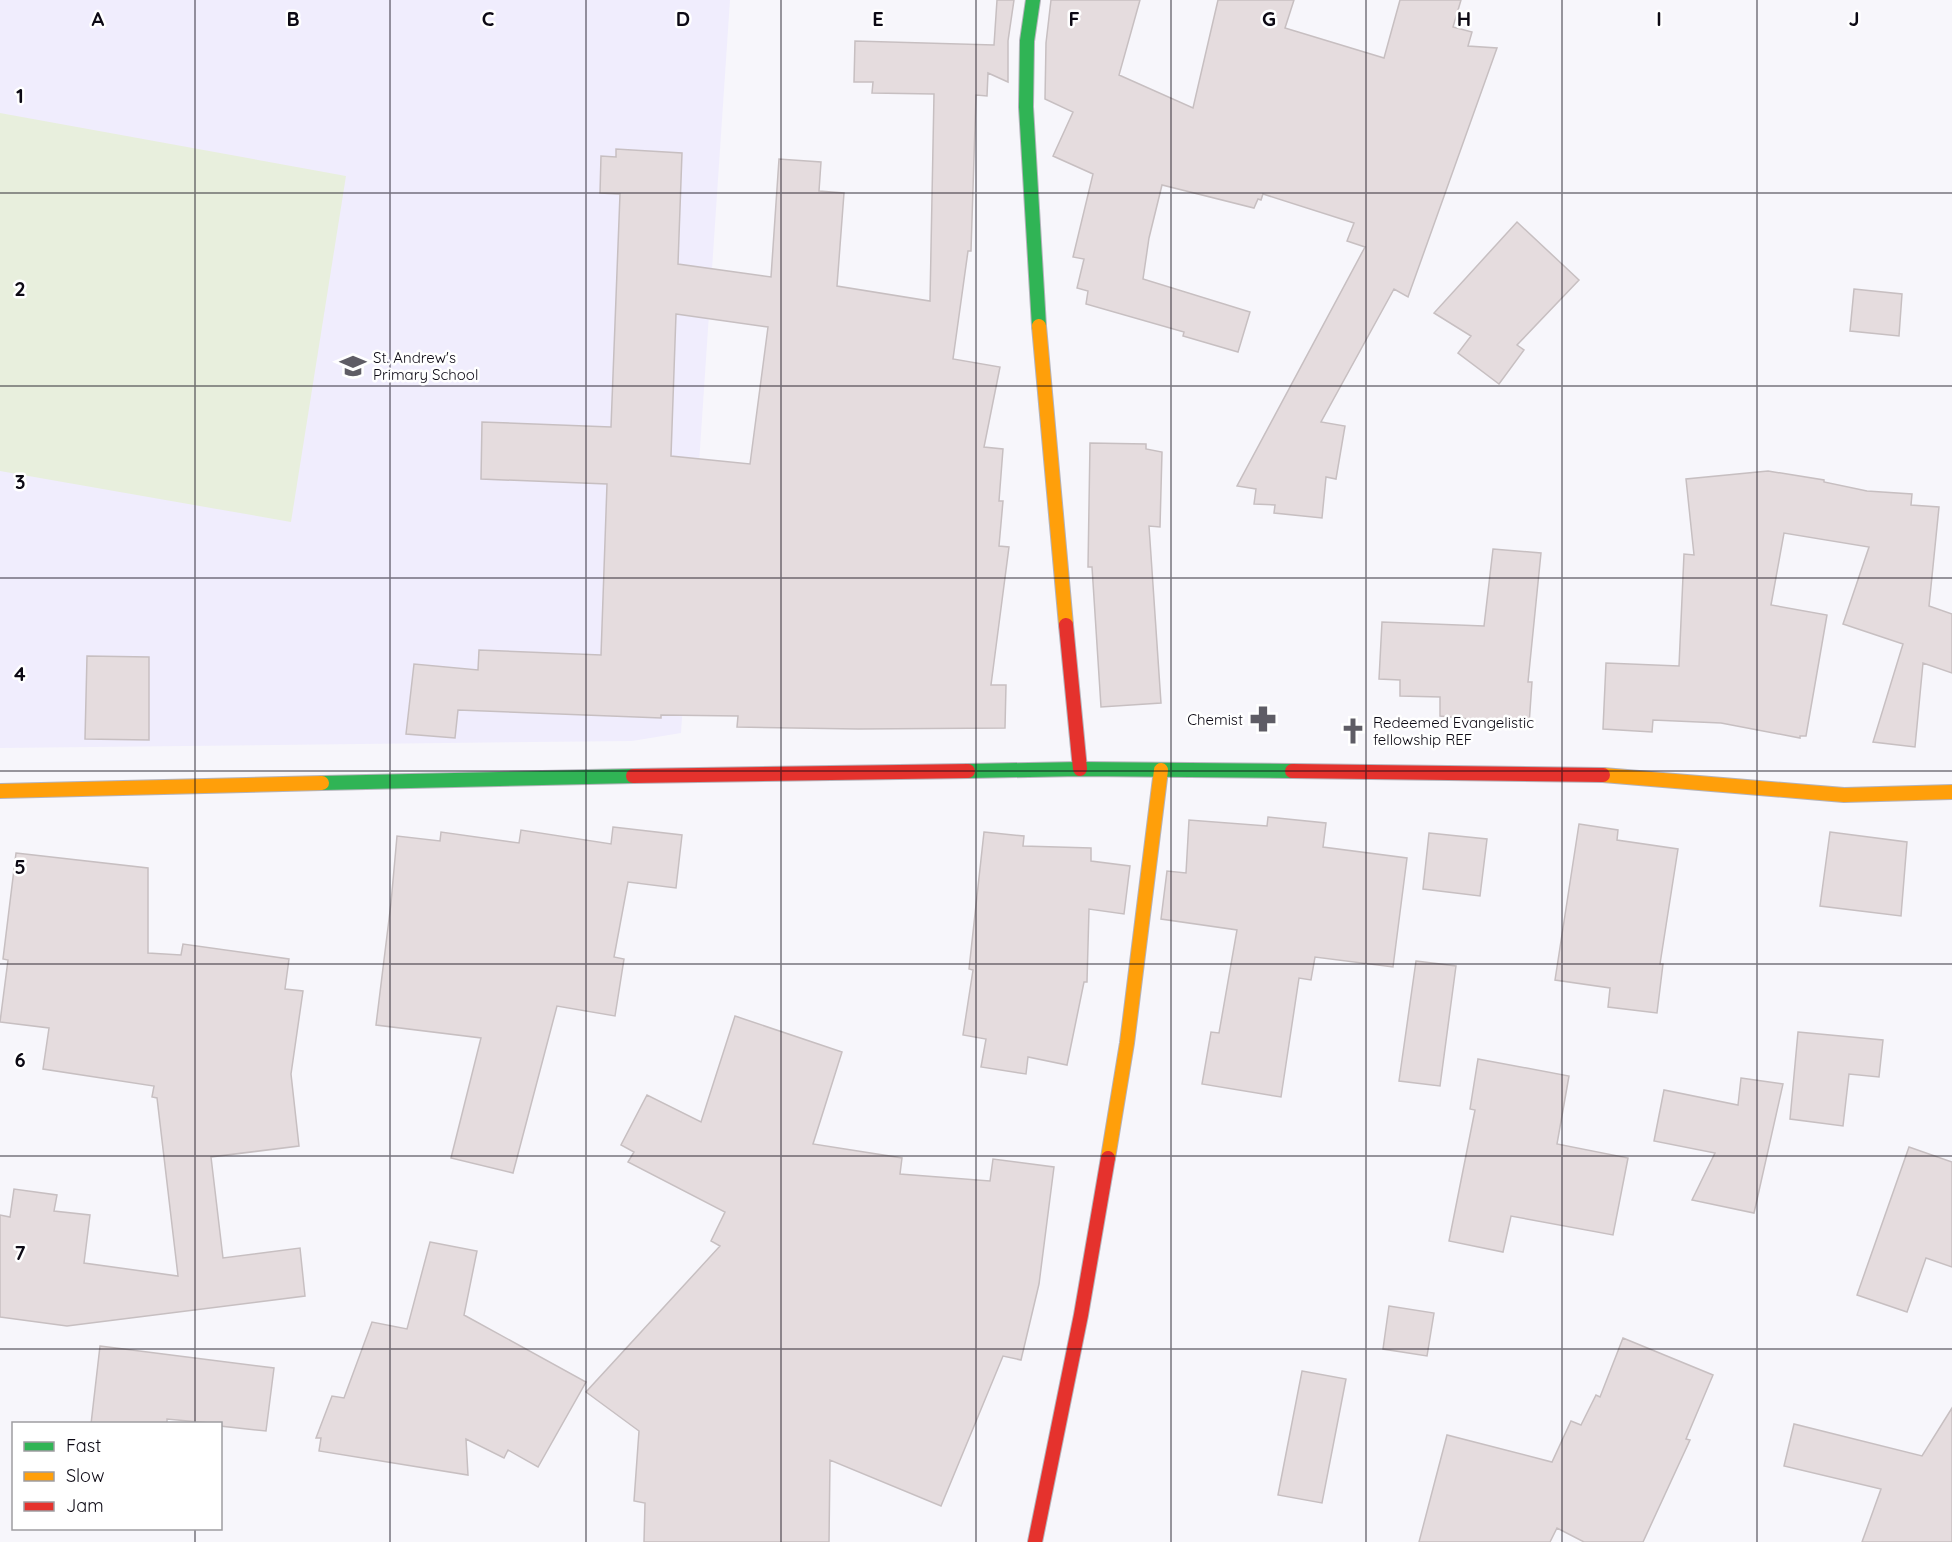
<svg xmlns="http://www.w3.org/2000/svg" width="1952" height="1542" font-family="Quicksand,sans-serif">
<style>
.built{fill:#f0edfd}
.green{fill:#e8efdd}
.building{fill:#e5dcde;stroke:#c7bfc1;stroke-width:1.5;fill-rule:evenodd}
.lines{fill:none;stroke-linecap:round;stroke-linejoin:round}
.fast-casing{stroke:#b4b3bb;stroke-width:16}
.slow-casing{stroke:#b4b3bb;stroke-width:16}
.jam-casing{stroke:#b4b3bb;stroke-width:16}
.fast{stroke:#30b455;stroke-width:14}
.slow{stroke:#ff9f0a;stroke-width:14}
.jam{stroke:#e5322d;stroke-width:14}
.grid{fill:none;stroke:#0c0914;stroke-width:1.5;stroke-opacity:0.55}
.labels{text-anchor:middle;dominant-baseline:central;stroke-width:5;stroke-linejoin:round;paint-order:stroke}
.poi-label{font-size:15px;fill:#0c0914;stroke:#fff;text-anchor:start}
.grid-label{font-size:20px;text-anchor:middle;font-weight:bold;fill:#0c0914;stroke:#fff;stroke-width:5;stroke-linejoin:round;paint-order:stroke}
</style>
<rect width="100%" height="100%" fill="#f7f6fb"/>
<path class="built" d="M0 0H730L681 733 632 741 0 748Z"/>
<path class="green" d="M0 113 346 176 291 522 0 471Z"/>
<path class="building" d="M997 0H1014L1008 41V82L988 73 987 96 976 95 971 251H968L953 359 1000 367 984 447 1003 449 999 501H1003L999 546 1009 547 991 685H1006L1005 728 858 729 737 727 738 716 661 715V718L458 710 455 738 406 734 414 664 478 670 479 650 601 655 607 484 481 479 482 422 611 427 620 194 600 193 601 156 616 157V149L682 153 678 264 771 277 779 159 821 162 819 191 844 193 837 286 930 301 934 94 872 93 873 82H854L855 41 994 45ZM676 314 768 327 750 464 671 456Z
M1051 0H1140L1119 75 1193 108 1218 0H1294L1285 28 1384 58 1400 0H1461L1453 27 1472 32 1468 46 1497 48 1408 297 1394 289 1321 422 1345 426 1336 479 1326 477 1322 518 1274 513 1275 505 1254 504 1256 489 1237 486 1365 247 1347 241 1354 223 1263 194 1261 200 1258 199 1254 208 1162 185 1149 238 1143 279 1250 312 1238 352 1183 336 1184 332 1086 304 1088 291 1077 288 1084 259 1073 257 1093 174 1053 156 1073 112 1045 99 1046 43Z
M1517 222 1579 280 1517 345 1524 350 1499 384 1458 353 1471 336 1434 313Z
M1854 289 1902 294 1899 336 1850 331Z
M1090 443 1146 444V449L1162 452 1160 527 1149 526 1161 703 1101 707 1092 567H1088Z
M1768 471 1824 480V482L1867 491 1912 494 1911 505 1939 507 1929 606 1952 614V673L1923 663 1915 747 1873 742 1903 644 1843 624 1869 547 1784 533 1771 605 1827 615 1806 736H1800V738L1721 723 1653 720 1652 732 1603 729 1606 663 1679 666 1684 554 1694 555 1686 479Z
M1493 549 1541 553 1528 682H1532L1529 725 1440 716V697L1400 696V680L1379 679 1382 622 1484 626Z
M87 656 149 657V740L85 739Z
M1268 817 1326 823 1323 847 1407 858 1393 967 1315 957 1311 980 1299 978 1281 1097 1202 1084 1211 1032 1219 1033 1237 930 1161 919 1167 871 1186 873 1189 820 1267 826Z
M1579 824 1618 830 1617 840 1678 849 1660 964H1663L1657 1013 1608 1007 1610 988 1555 980Z
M613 827 682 835 676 888 628 882 614 957 624 959 615 1016 557 1006 513 1173 451 1158 481 1038 376 1025 391 903 397 836 440 841 441 832 519 843 521 830 611 844Z
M984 832 1024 836 1023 846 1091 848V861L1130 866 1124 914 1089 909 1087 982H1084L1067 1065 1028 1057 1026 1074 981 1067 986 1039 963 1035 973 970 969 969Z
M1830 832 1907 842 1901 916 1820 906Z
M1429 833 1487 839 1480 896 1423 889Z
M16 853 148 868V953L181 955 183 944 289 959 285 989 303 991 291 1074 299 1146 211 1157 223 1258 300 1248 305 1296 67 1326 0 1317V1215L10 1217 14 1189 57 1195 54 1211 90 1215 84 1263 178 1276 157 1098 152 1097 154 1086 43 1069 49 1028 0 1022 8 960 3 959Z
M1416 961 1456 966 1440 1086 1399 1081Z
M735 1016 842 1052 813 1144 902 1158 900 1174 990 1181 993 1159 1054 1167 1039 1284 1021 1360 1003 1356 941 1506 830 1460 829 1542H644L645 1503 634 1501 639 1431 586 1392 720 1246 711 1241 725 1212 628 1162 634 1152 621 1145 647 1095 701 1122Z
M1798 1032 1883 1040 1879 1077 1849 1074 1843 1126 1790 1119Z
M1478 1059 1569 1076 1557 1144 1628 1158 1613 1235 1511 1216 1503 1252 1449 1241 1475 1110 1470 1109Z
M1741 1078 1783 1084 1754 1213 1692 1200 1715 1153 1654 1141 1664 1090 1738 1105Z
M1909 1147 1952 1162V1267L1926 1258 1907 1312 1857 1295Z
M430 1242 477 1251 464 1315 586 1382 538 1467 508 1450 504 1458 466 1439 468 1475 319 1451 321 1438H316L332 1396 344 1398 372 1322 407 1329Z
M1389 1306 1434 1313 1427 1356 1383 1349Z
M1623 1338 1713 1375 1686 1439 1690 1440 1643 1542H1584L1557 1528 1550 1542H1419L1447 1435 1552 1462 1571 1421 1581 1425 1596 1395 1600 1397Z
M100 1346 274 1368 266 1431 220 1426V1424L167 1419V1424H91Z
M1302 1371 1346 1379 1322 1503 1278 1495Z
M1952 1408V1542H1862L1881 1489 1784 1466 1794 1424 1922 1456Z"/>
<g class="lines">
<g class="fast-casing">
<path id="fast" d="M1033 0 1027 41 1026 107 1039 326
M968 771 1080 769 1292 771
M322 783 633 776"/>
</g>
<g class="slow-casing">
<path id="slow" d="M1039 326 1066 625
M1603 775 1844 795 1952 792
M0 791 322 783
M1108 1158 1127 1043 1161 770"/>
</g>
<g class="jam-casing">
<path id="jam" d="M1066 625 1080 769
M1292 771 1603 775
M633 776 968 771
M1035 1542 1081 1315 1108 1158"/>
</g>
<use href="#fast" class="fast"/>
<use href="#slow" class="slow"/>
<use href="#jam" class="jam"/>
</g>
<path class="grid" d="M195 0V1424M390 0V1542M586 0V1542M781 0V1542M976 0V1542M1171 0V1542M1366 0V1542M1562 0V1542M1757 0V1542M0 193H1952M0 386H1952M0 578H1952M0 771H1952M0 964H1952M0 1156H1952M0 1349H1952M195 1528V1542"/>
<defs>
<g id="school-bare" transform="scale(2.07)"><path d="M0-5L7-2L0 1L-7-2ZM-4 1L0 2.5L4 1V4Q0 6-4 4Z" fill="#5e5c65" stroke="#fff" stroke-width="2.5" paint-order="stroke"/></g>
<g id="pharmacy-bare" transform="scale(2.07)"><path d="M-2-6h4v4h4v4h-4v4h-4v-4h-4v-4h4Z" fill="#5e5c65" stroke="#fff" stroke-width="2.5" paint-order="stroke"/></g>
<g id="church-bare" transform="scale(2.07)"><path d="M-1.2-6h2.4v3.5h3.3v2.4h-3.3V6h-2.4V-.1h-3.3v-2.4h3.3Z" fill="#5e5c65" stroke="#fff" stroke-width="2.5" paint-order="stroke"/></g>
</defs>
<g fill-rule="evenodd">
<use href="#school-bare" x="353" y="366"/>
<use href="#pharmacy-bare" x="1263" y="719"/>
<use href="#church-bare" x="1353" y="731"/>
</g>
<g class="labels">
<g class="poi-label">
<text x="373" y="357">St. Andrew's<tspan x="373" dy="17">Primary School</tspan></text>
<text x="1243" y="719" text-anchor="end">Chemist</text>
<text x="1373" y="722">Redeemed Evangelistic<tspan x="1373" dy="17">fellowship REF</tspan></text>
</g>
</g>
<g class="grid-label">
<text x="98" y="26">A</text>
<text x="293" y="26">B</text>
<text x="488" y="26">C</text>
<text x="683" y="26">D</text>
<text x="878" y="26">E</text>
<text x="1074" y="26">F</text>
<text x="1269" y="26">G</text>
<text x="1464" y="26">H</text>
<text x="1659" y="26">I</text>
<text x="1854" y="26">J</text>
<text x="20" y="103">1</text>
<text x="20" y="296">2</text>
<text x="20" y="489">3</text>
<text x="20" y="681">4</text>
<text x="20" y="874">5</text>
<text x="20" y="1067">6</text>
<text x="20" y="1260">7</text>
</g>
<rect x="12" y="1422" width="210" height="108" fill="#ffffff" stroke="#9e9da1" stroke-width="1.5"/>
<rect x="24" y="1442" width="30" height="9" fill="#30b455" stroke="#9e9da1" stroke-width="1.5"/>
<text x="66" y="1452" font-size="18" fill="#0c0914">Fast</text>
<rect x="24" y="1472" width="30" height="9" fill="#ff9f0a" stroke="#9e9da1" stroke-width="1.5"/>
<text x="66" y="1482" font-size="18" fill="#0c0914">Slow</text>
<rect x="24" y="1502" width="30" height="9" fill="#e5322d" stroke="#9e9da1" stroke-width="1.5"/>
<text x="66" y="1512" font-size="18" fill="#0c0914">Jam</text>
</svg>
